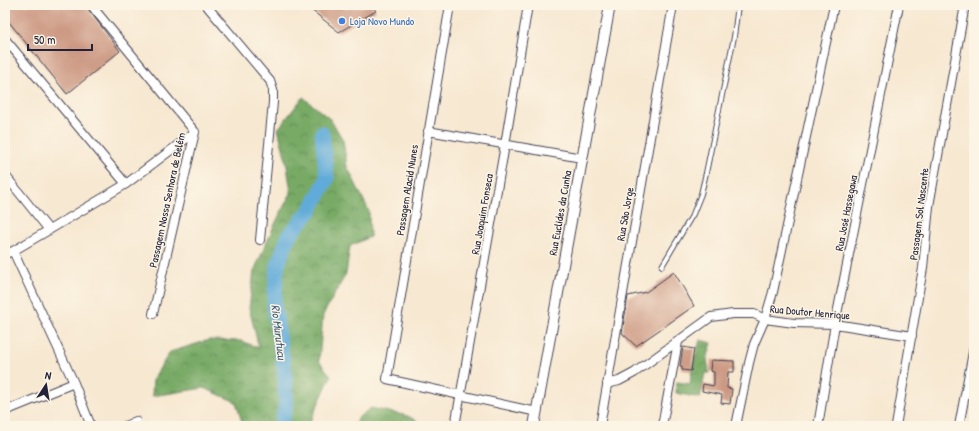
<svg xmlns="http://www.w3.org/2000/svg" width="979" height="431" font-family="'Patrick Hand',sans-serif">
<style>
.forest{fill:url(#forest-crowns);stroke:#4d6650}
.lines{fill:none;stroke-linecap:round;stroke-linejoin:round}
.river{stroke:#60abd9;stroke-width:15}
.building{fill:#cc9882}
.service-casing{stroke:#424052;stroke-width:6}
.minor-casing{stroke:#424052;stroke-width:10}
.tertiary-casing{stroke:#424052;stroke-width:12}
.service{stroke:#fff;stroke-width:4}
.minor{stroke:#fff;stroke-width:8}
.tertiary{stroke:#fff;stroke-width:10}
.shop-dot{fill:#3f7fe0;stroke:#fcf5e5;stroke-width:1.5}
.labels{text-anchor:middle;dominant-baseline:central;stroke-width:3;stroke-linejoin:round;paint-order:stroke}
.shop-label{font-size:11px;fill:#366cbe;stroke:#fcf5e5;text-anchor:start}
.street-label{font-size:11px;fill:#22223b;stroke:#fcf5e5}
.water-label{font-size:12px;font-style:italic;fill:#3b597a;stroke:#fcf5e5}
</style>
<defs>
<pattern id="forest-crowns" width="20" height="18" patternUnits="userSpaceOnUse"><rect width="20" height="18" fill="#78aa66"/><path d="M2 6a3 3 0 1 1 6 0M12 15a3 3 0 1 1 6 0" fill="none" stroke="#628a55"/></pattern>
</defs>
<rect width="100%" height="100%" fill="#fcf5e5"/>
<filter id="ink" filterUnits="userSpaceOnUse"><feTurbulence type="fractalNoise" baseFrequency=".025" numOctaves="2"/><feDisplacementMap in="SourceGraphic" scale="8" xChannelSelector="R" yChannelSelector="G"/><feConvolveMatrix kernelMatrix="1 2 1 2 8 2 1 2 1" color-interpolation-filters="sRGB"/></filter>
<filter id="wash" filterUnits="userSpaceOnUse"><feTurbulence type="fractalNoise" baseFrequency=".012" numOctaves="4" result="noise"/><feDisplacementMap in="SourceGraphic" scale="16" xChannelSelector="R" yChannelSelector="G"/><feGaussianBlur stdDeviation="0.9" result="paint"/><feColorMatrix in="noise" values="0 0 0 0 0 0 0 0 0 0 0 0 0 0 0 0 0 1.4 0 .05"/><feComposite in="paint" operator="in"/></filter>
<g filter="url(#wash)">
<rect width="100%" height="100%" fill="#f7e8d1"/>
<path class="forest" d="M303 97 331 120 343 140 347 166 369 211 370 237 350 246 346 274 323 315 319 361 331 376 308 426H243L236 402 204 388 152 396 153 379 170 352 209 340 241 341 259 348 249 308 254 271 273 228 291 192 286 160 278 129Z
M700 340 712 343 707 359 709 373H705L700 398 676 393 677 382 690 384 692 369Z
M371 408 408 416 425 426H353L360 416Z"/>
<g class="lines">
<path class="river" d="M281 426 286 405 285 374 274 305 277 267 289 235 310 211 327 179 322 133"/>
</g>
<g id="blocks">
<path class="building" d="M5 5 21 6 23 5H85L120 51 67 94 5 17Z
M305 5H341L346 9 371 5 376 11 339 32Z
M674 272 694 306 636 346 622 333 628 296 646 292Z
M683 347 694 349 691 371 682 370V366H680Z
M711 360 734 361V372H728L727 388 732 389 730 404 721 403 722 395 702 391 703 384 714 386V372L710 371Z"/>
</g>
</g>
<g filter="url(#ink)">
<use href="#blocks" fill-opacity="0" stroke="#424052" stroke-width="1"/>
<g class="lines">
<g class="service-casing">
<path id="service" d="M662 266 693 214 701 194 706 173 734 37 738 5"/>
</g>
<g class="minor-casing">
<path id="minor" d="M91 5 195 132
M206 5 270 81 273 90V102L260 240
M450 5 387 379 537 412
M5 39 126 184
M428 131 582 158
M5 175 49 230
M13 251 74 383 91 426
M5 254 13 251 49 230 126 184 195 132
M153 314 195 132
M607 384 619 381 634 373 711 317 733 314H754L765 319 794 323 835 324 912 336
M5 411 74 383
M125 426 136 421
M455 426 505 145 528 5
M600 426 673 5
M662 426 678 342
M736 426 749 363 754 344 765 319 773 292 834 5
M818 426 835 324 899 5
M896 426 923 268 929 206 965 5
M959 426 974 347"/>
</g>
<g class="tertiary-casing">
<path id="tertiary" d="M534 426 610 5"/>
</g>
<use href="#service" class="service"/>
<use href="#minor" class="minor"/>
<use href="#tertiary" class="tertiary"/>
</g>
</g>
<circle class="shop-dot" cx="342" cy="21" r="4"/>
<g class="labels">
<g class="shop-label">
<text x="350" y="21">Loja Novo Mundo</text>
</g>
<g class="street-label">
<text transform="translate(407 190) rotate(-81)">Passagem Alacid Nunes</text>
<text transform="translate(167 200) rotate(-78)">Passagem Nossa Senhora de Belém</text>
<text transform="translate(560 213) rotate(-80)">Rua Euclides da Cunha</text>
<text transform="translate(846 213) rotate(-79)">Rua José Hassegawa</text>
<text transform="translate(482 214) rotate(-80)">Rua Joaquim Fonseca</text>
<text transform="translate(625 214) rotate(-80)">Rua São Jorge</text>
<text transform="translate(919 214) rotate(-83)">Passagem Sol Nascente</text>
<text transform="translate(810 312) rotate(5)">Rua Doutor Henrique</text>
</g>
<g class="water-label">
<text transform="translate(279 332) rotate(83)">Rio Murutucu</text>
</g>
</g>
<rect width="979" height="431" fill="none" stroke="#fcf5e5" stroke-width="20"/>
<g transform="translate(46 385) rotate(12)" stroke="#fcf5e5" stroke-width="3" paint-order="stroke">
<path d="M0-3L7 15L0 10L-7 15Z" fill="#22223b"/>
<text y="-6" font-size="11" font-weight="bold" text-anchor="middle" fill="#22223b">N</text>
</g>
<path d="M28 44v6h64v-6" fill="none" stroke="#22223b" stroke-width="2"/>
<text x="34" y="44" font-size="12" fill="#22223b" stroke="#fcf5e5" stroke-width="3" paint-order="stroke">50 m</text>
</svg>
